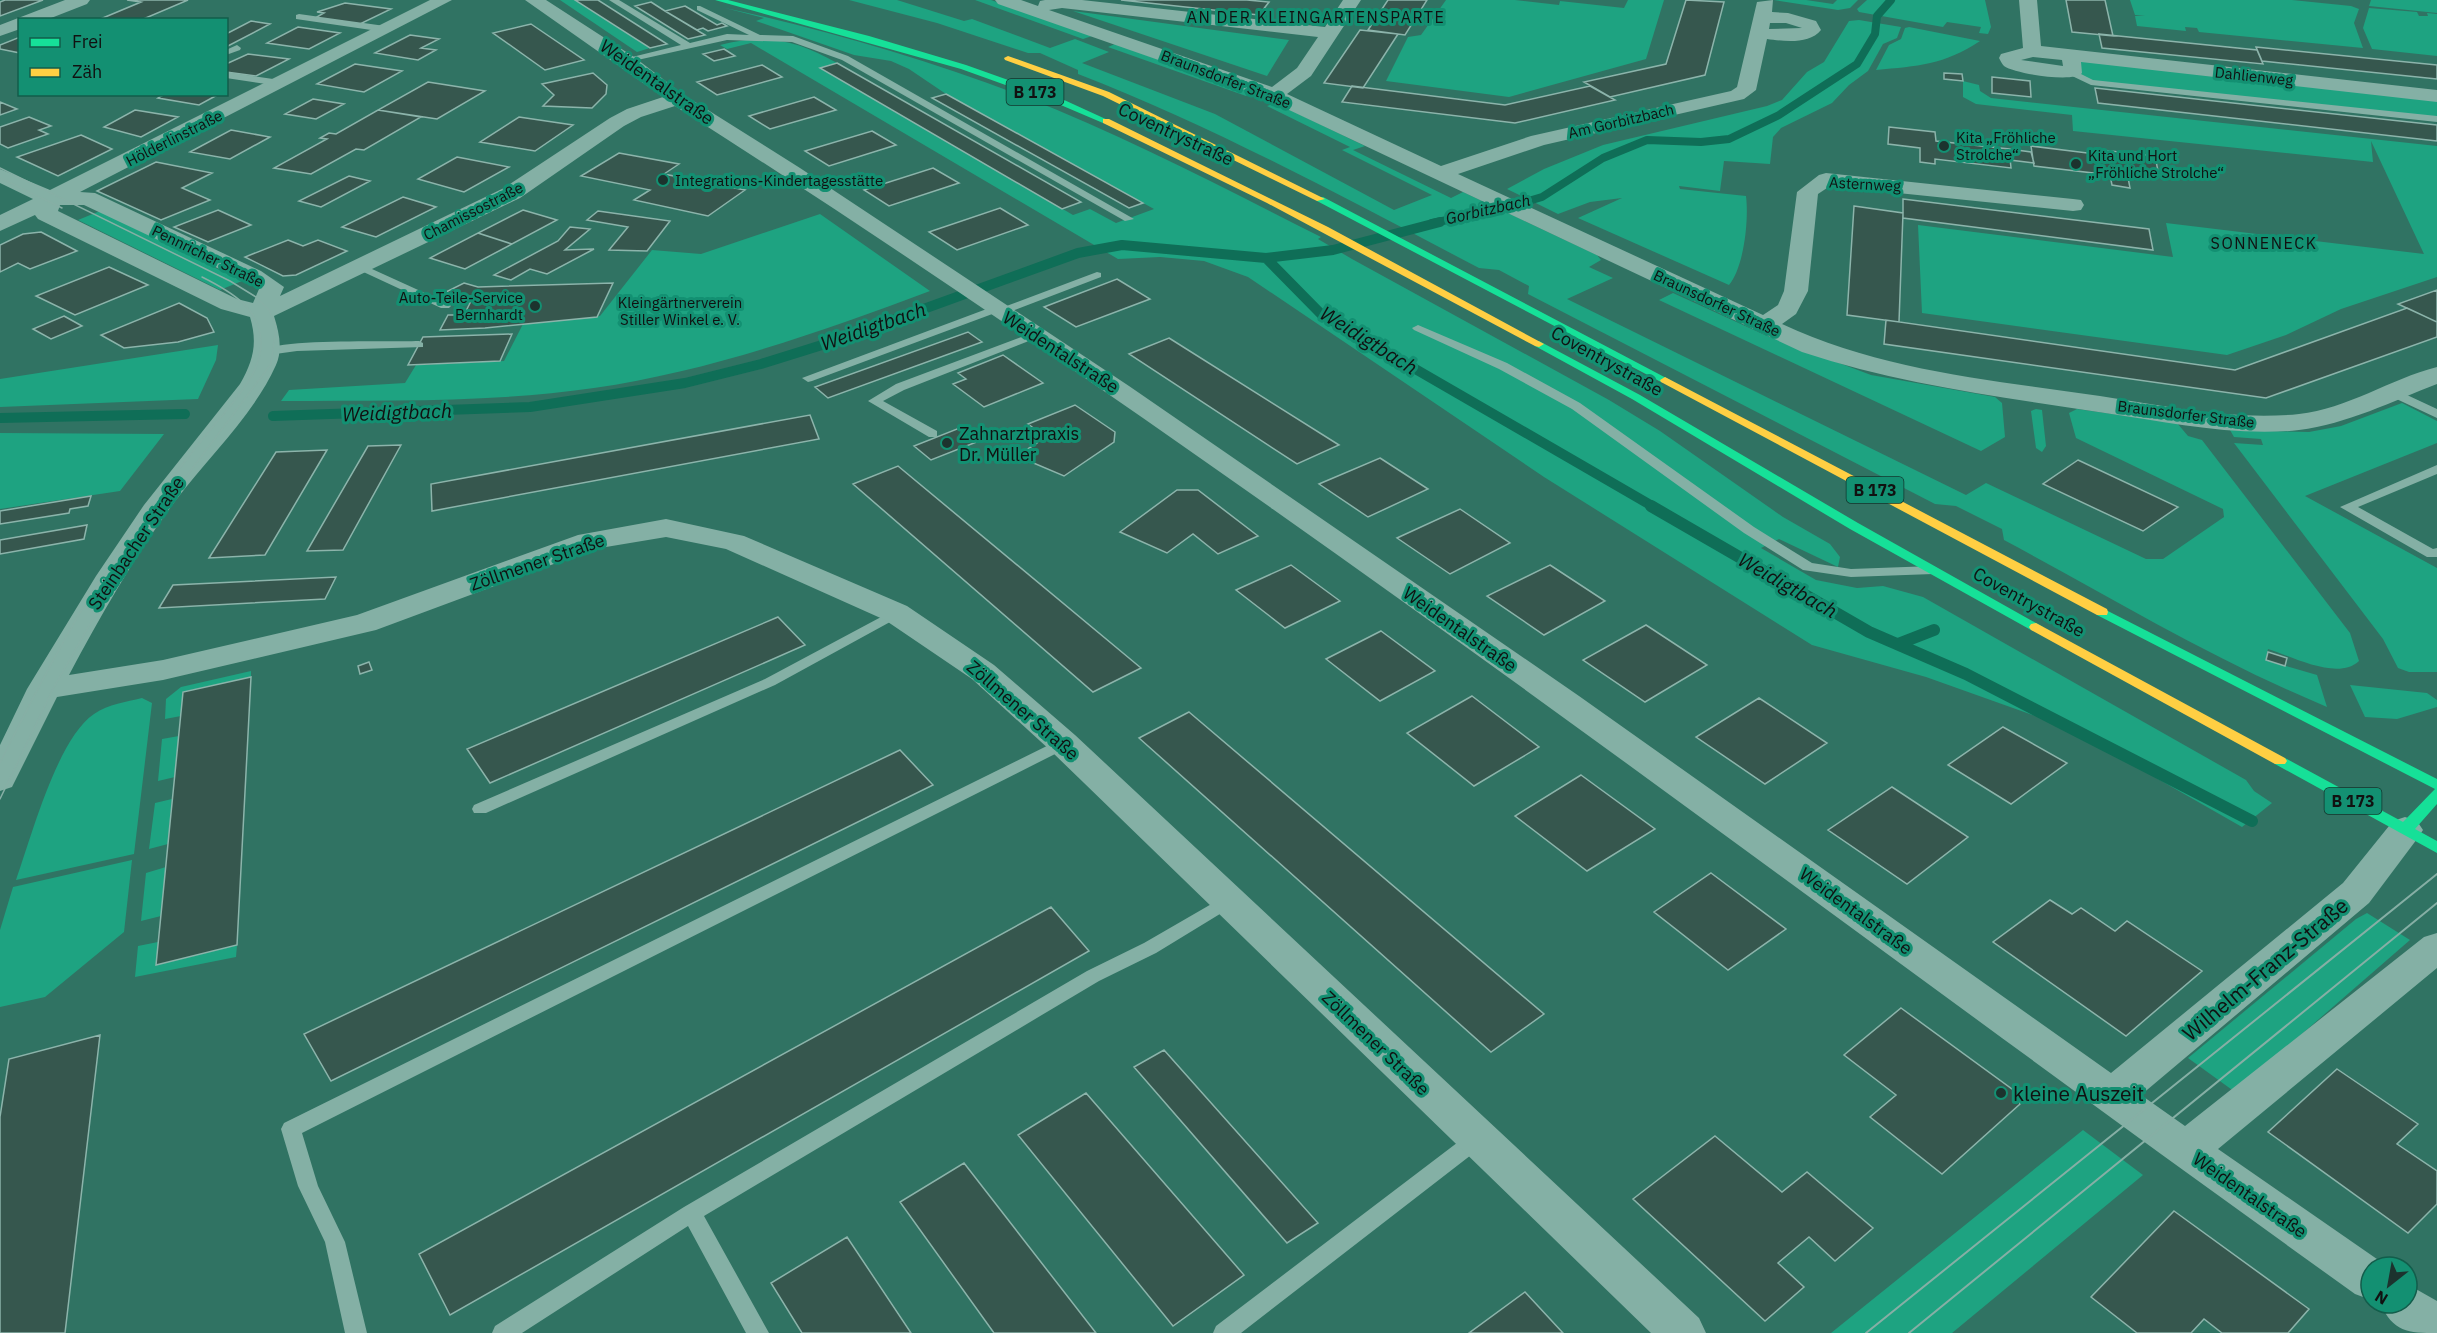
<svg xmlns="http://www.w3.org/2000/svg" width="2437" height="1333" font-family="'IBM Plex Sans',sans-serif">
<style>
.green{fill:#1ea381}
.lines{fill:none;stroke-linecap:round;stroke-linejoin:round}
.stream-far2{stroke:#0f6e57;stroke-width:8}
.stream-far1{stroke:#0f6e57;stroke-width:10}
.stream{stroke:#0f6e57;stroke-width:12}
.building{fill:#36574e;stroke:#8cb4ab;stroke-width:1.5}
.lane{fill:#84b0a5;fill-rule:evenodd}
.street{fill:#84b0a5;fill-rule:evenodd}
.fast{fill:#16e098;fill-rule:evenodd}
.slow{fill:#ffcf43;fill-rule:evenodd}
.tram-far1{stroke:#86afa5;stroke-width:1.5}
.tram{stroke:#86afa5;stroke-width:2}
.poi-dot{fill:#1c332e;stroke:#139072;stroke-width:2}
.labels{text-anchor:middle;dominant-baseline:central;stroke-width:6;stroke-linejoin:round;paint-order:stroke}
.far-street-label{font-size:15px;fill:#111;stroke:#139072}
.far-poi-label{font-size:15px;fill:#111;stroke:#139072;text-anchor:start}
.far-park-label{font-size:15px;fill:#111;stroke:#139072}
.far-neighbourhood-label{font-size:16px;letter-spacing:1.5px;fill:#111;stroke:#139072}
.shield{fill:#139072;stroke:#12372e;stroke-width:1.5}
.shield-label{font-size:16px;font-weight:bold;fill:#111}
.far-water-label{font-size:16px;font-style:italic;fill:#111;stroke:#139072}
.street-label{font-size:18px;fill:#111;stroke:#139072}
.poi-label{font-size:18px;fill:#111;stroke:#139072;text-anchor:start}
.water-label{font-size:20px;font-style:italic;fill:#111;stroke:#139072}
.near-street-label{font-size:21px;fill:#111;stroke:#139072}
.near-poi-label{font-size:21px;fill:#111;stroke:#139072;text-anchor:start}
</style>
<rect width="100%" height="100%" fill="#307363"/>
<path class="green" d="M560 0H575L650 48 637 52Z
M849 0H897L964 21 972 19 1050 48 1075 39 1109 52 1082 63 1215 114 1394 210 1432 195 1342 150 1350 147 1267 106 1276 103 1365 146 1353 150 1451 198 1463 192 1597 255 1601 260 1589 267 1613 278 1567 299 1966 495 1986 483 2146 559H2163L2224 517 2223 509 2076 438 2069 413 2077 409 2177 423 2188 436 2202 440 2350 633 2359 661C2338 681 2293 657 2268 649L2266 660 2317 675 2327 707C2214 660 2110 597 2004 540L2002 529 1956 506 1935 504 1528 294 1529 286 1499 270 1479 268C1347 199 1217 128 1078 74V70L1040 53H1028L937 23Z
M975 0H991L1092 36 1083 39Z
M1446 0H1515L1559 5 1560 1 1624 8 1628 0H1664L1646 59 1509 97 1386 81 1408 37 1421 35Z
M1774 0H1806L1833 4 1837 0H1858L1850 8 1838 10Z
M1867 0H1985L1991 27 1988 34 1979 33 1981 27 1947 22 1943 27 1859 12 1857 9Z
M2130 0H2292L2351 6 2359 9 2354 23 2363 48 2199 32 2197 28 2185 27 2186 31 2137 26 2135 16H2145L2135 15Z
M2371 0H2437V13L2369 6Z
M725 8C827 30 928 60 1025 97 1127 137 1224 188 1321 237L1318 239 1352 259 1609 400 1660 431 1783 517 1830 544 1840 557 1838 567 1779 539 1761 548 1816 580 1857 588 1883 586 1923 597 2246 780 2254 791 2272 803 2242 827 2144 771 2038 717 1926 677 1812 645 1544 477 1248 277 1204 261 1160 257 1118 259 751 43 727 49 720 45C765 33 797 40 837 63L821 68 1073 215 1090 209 1116 223 1154 209 946 94 909 69 891 61 854 55 756 21 764 18Z
M2369 8 2417 12 2419 16H2428L2427 13 2437 14V56L2372 49 2363 28Z
M1073 11 1289 40 1267 76Z
M1859 20 1901 27 1897 38 1883 44 1868 71 1849 85 1832 103 1781 128 1773 137 1770 164 1724 161 1720 191 1679 186 1680 189 1746 196C1749 220 1744 267 1729 285L1578 218 1622 198 1590 202 1558 214 1507 189 1544 169 1603 145 1767 106 1782 100 1807 72 1824 62 1849 21Z
M1909 27 1980 41C1944 65 1918 66 1876 70L1889 45 1901 39 1905 28Z
M1115 44 1253 93 1246 96 1108 47Z
M2071 56 2437 96V119L2091 82 2073 73Z
M1963 81 1979 85 1980 91 1991 98 2437 146V277L2341 309 2286 335 2227 355 1922 313 1918 225 2173 257 2166 223 2424 254 2371 141 2373 162 2073 131 2072 115 1976 104 1963 97Z
M100 211 242 281 220 290 78 220Z
M820 214 930 291C821 332 710 371 594 388 491 403 385 400 281 401L289 390 405 383 416 365 504 361 523 324 600 316 652 250 701 254Z
M1673 293 1765 335 1871 375 1995 397 2002 403 2005 437 1981 451 1659 300Z
M218 345 216 360 198 399 0 407V379Z
M2402 403 2437 421V443L2305 496 2437 568V672H2409L2398 668 2383 639 2234 443 2263 445 2261 439 2234 437 2230 430 2309 432 2341 426Z
M2036 409 2042 410 2046 446 2042 452 2036 448 2031 411Z
M0 433 164 434 120 491 0 509Z
M251 671V677L183 692 181 716 165 719 166 699 181 687Z
M2350 685 2427 693 2437 700V707L2397 719 2365 717Z
M142 698 152 703 134 854 16 880C31 838 57 739 94 714 109 704 126 702 142 698Z
M179 736 175 777 158 781 162 739Z
M172 799 168 844 149 849 155 803Z
M132 860 124 932 45 997 0 1007V930L13 887Z
M166 867 161 916 141 921 146 873Z
M2367 913 2410 940 2235 1092 2188 1058 2356 919Z
M158 942 157 965 237 945 236 957 135 977 138 946Z
M2083 1130 2143 1175 1952 1333H1831Z"/>
<g class="lines">
<path class="stream-far2" d="M1432 223 1498 210 1542 197 1603 158 1647 140 1701 142 1729 139 1779 115 1857 64 1875 34 1877 16 1891 0"/>
<path class="stream-far1" d="M1266 258 1333 250 1440 222
M273 416 530 407 685 383 761 364 838 340 1078 253 1122 245 1266 258 1322 315 1654 507
M0 418 185 414"/>
<path class="stream" d="M1651 506 1869 632 1966 674 2252 821
M1898 644 1934 630"/>
</g>
<path class="building" d="M5 0H43L0 16V2Z
M127 0H188L141 20H98L141 2Z
M575 0H598L667 44 650 48Z
M1121 0H1247L1269 2 1259 15Z
M1388 0H1427L1405 35 1368 30Z
M1686 0 1724 2 1705 75 1610 97 1584 82 1666 64Z
M2066 0H2105L2113 36 2072 32Z
M651 2 665 11 705 35 688 39 635 6Z
M345 3 391 9 360 24 315 18 324 13 317 12Z
M685 6 717 25 722 23 727 26 708 31 703 28 697 30 665 11Z
M251 21 270 24 226 47V34Z
M531 24 584 60 545 70 493 33Z
M298 27 340 33 309 49 267 43Z
M1360 30 1398 34 1363 88 1324 83Z
M2099 34 2257 50 2263 64 2102 48Z
M410 35 439 39 421 48 436 50 418 60 375 53Z
M20 37V53L0 49V45Z
M2256 47 2437 65V79L2262 61Z
M724 49 735 56 714 61 703 54Z
M248 54 289 59 256 76 226 72V64Z
M837 63 1081 202 1062 209 820 68Z
M355 64 402 71 364 92 317 84Z
M762 65 782 77 717 95 697 82Z
M593 73 607 85 606 94 592 108 543 106 554 95 542 84Z
M1944 73 1962 74 1963 81 1944 79Z
M1992 77 2030 81 2031 97 1992 93Z
M428 82 485 91 437 119 378 110Z
M1352 86 1505 105 1590 86 1615 100 1515 123 1342 102Z
M2095 88 2437 125V141L2098 103Z
M165 94H219L199 105 158 98Z
M946 94 1143 203 1129 208 932 98Z
M814 97 836 110 770 129 749 116Z
M313 99 344 104 316 119 285 114Z
M0 102 17 109 0 115Z
M135 110 178 117 141 137 104 127Z
M378 110 421 117 364 150 356 149 311 174 274 168 327 139 320 138 329 133 336 134Z
M29 117 51 126 39 130 48 134 8 148 0 144V127Z
M519 117 573 125 535 151 480 142Z
M1889 127 1935 132 1936 141 2009 149 2011 168 1935 159V164L1920 162V148L1888 144Z
M231 130 270 137 230 159 190 152Z
M872 131 896 145 829 166 805 151Z
M81 135 112 149 58 176 17 157Z
M2031 146 2103 155 2102 150 2155 156 2159 176 2127 172 2130 188 2112 185 2110 175 2034 166Z
M2009 149 2031 152 2034 163 2010 160Z
M619 153 679 164 664 174 745 190 708 216 634 200 650 190 581 176Z
M457 157 509 167 464 192 418 179Z
M156 162 212 173 182 188 210 200 161 220 97 191Z
M933 168 959 183 889 206 864 190Z
M349 176 370 181 321 207 299 201Z
M403 197 436 207 376 237 342 227Z
M1903 199 2149 229 2153 250 1903 218Z
M1854 206 1903 213 1899 322 1847 315Z
M1000 208 1028 225 957 250 929 232Z
M218 210 251 225 208 242 174 227Z
M523 210 557 220 512 244 478 233Z
M598 211 670 221 647 251 609 250 628 227 587 220Z
M570 227 590 229 565 250 594 249 547 274 530 269 511 280 494 275 558 241Z
M41 232 77 251 30 269 18 263 0 272V245L23 234Z
M478 233 512 244 465 269 430 258Z
M288 240 303 246 318 240 347 251 296 275 283 276 245 257Z
M109 267 148 285 75 315 36 296Z
M1117 279 1150 299 1076 327 1044 307Z
M464 283 478 287 613 283 597 317 485 328 440 330 448 315H464L470 303H460L440 295Z
M2437 290V322L2398 304Z
M179 303 207 318 214 332 178 342 124 348 101 335Z
M2407 308 2437 322V337L2266 398 1884 344 1886 320 2235 370Z
M64 316 82 326 51 339 33 329Z
M968 332 982 342 828 398 815 387Z
M512 334 500 361 408 365 423 337Z
M1169 338 1339 445 1297 464 1129 354Z
M1003 355 1043 383 984 407 953 384 966 379 958 373Z
M1075 405 1115 432 1114 442 1064 476 1017 456 1037 443 1039 432 1028 424Z
M810 415 819 439 432 511 431 484Z
M962 427 979 441 931 460 914 446Z
M401 445 343 550 307 551 368 446Z
M327 450 265 555 209 558 276 452Z
M1380 458 1428 489 1368 517 1319 484Z
M2078 460 2178 507 2143 531 2043 484Z
M898 466 1141 668 1093 692 853 484Z
M1177 490H1198L1258 536 1218 554 1193 534 1167 553 1120 532Z
M91 496 88 506 70 509 69 513 0 524V511Z
M1460 509 1510 543 1450 574 1397 538Z
M87 525 84 539 0 554V540Z
M1291 565 1340 601 1285 628 1236 590Z
M1550 565 1605 601 1544 635 1487 596Z
M336 577 325 599 159 608 173 585Z
M778 617 805 645 490 783 467 749Z
M1646 625 1707 665 1645 702 1583 660Z
M1381 631 1435 671 1380 701 1326 659Z
M2268 652 2287 658 2285 666 2266 660Z
M369 662 372 670 360 674 358 666Z
M251 677 237 945 156 965 183 692Z
M1472 696 1539 747 1474 786 1407 733Z
M1759 698 1827 743 1765 784 1696 737Z
M1189 712 1544 1014 1491 1052 1139 738Z
M2003 727 2067 763 2011 804 1948 765Z
M900 750 933 785 331 1081 304 1034Z
M1581 775 1655 829 1587 871 1515 816Z
M1892 787 1968 837 1907 884 1828 830Z
M1711 873 1786 929 1728 970 1654 912Z
M2050 900 2072 914 2081 908 2115 931 2127 921 2202 971 2126 1036 1993 942Z
M1051 907 1089 951 450 1315 419 1254Z
M1901 1008 2016 1092 2020 1104 1942 1174 1870 1117 1896 1095 1844 1055Z
M100 1035 65 1333H0V1117L9 1059Z
M1164 1050 1318 1223 1287 1243 1134 1067Z
M2337 1069 2418 1124 2397 1144 2437 1171V1204L2408 1233 2268 1132Z
M1086 1093 1244 1275 1173 1326 1018 1135Z
M1715 1136 1782 1192 1807 1172 1873 1228 1835 1261 1809 1237 1778 1263 1804 1287 1765 1321 1633 1199Z
M964 1163 1096 1333H994L900 1202Z
M2174 1211 2309 1309 2288 1333H2222L2204 1319 2191 1333H2137L2091 1297Z
M847 1237 911 1333H802L771 1283Z
M1525 1292 1563 1333H1469Z"/>
<g class="lines">
<path class="lane" d="M609 0H619L690 43 727 34 749 35 697 10V6H700L760 35 793 36 848 56 1134 219 1125 221 842 60 792 42 727 40 624 63V59L681 45Z
M299 14 385 26 389 29 385 32 296 19V15Z
M237 45 241 48 240 50 226 55V50Z
M2073 70 2093 80 2437 116V122L2091 85 2070 75 2069 73Z
M226 72 280 80 285 83 280 86 226 78Z
M361 264 449 304 451 306 449 308H441L357 269 356 267Z
M1097 272 1101 273V277L1004 314 995 313 812 381 808 382 802 378 992 307 1001 308Z
M1418 325 1507 363 1580 403 1754 527 1812 563 1851 569 1933 566 1940 570 1933 574 1851 577 1803 570 1744 533 1572 409 1499 369 1414 330 1412 328Z
M1035 332 1041 335 1039 337 904 390 883 401 937 431V437H929L868 401 896 384Z
M419 341 423 343V347L297 351 268 355 262 351C277 338 393 342 419 341Z
M2392 388 2437 409V418L2388 395 2386 392Z
M2437 465V474L2358 507 2433 549 2437 548V557H2427L2340 507Z
M896 609 903 613 901 616 775 685 486 813H474L472 809 474 805 765 679Z
M1063 738 1071 743 1069 747 302 1133 318 1186 345 1242 367 1333H345L325 1242 298 1186 281 1129 284 1123Z
M1227 895 1233 896 1236 901 1233 906 1156 953 1099 981 704 1216 769 1333H746L688 1226 522 1333H492L495 1326 684 1207 1087 971 1144 943Z
M1477 1131 1484 1133 1487 1139 1484 1145 1241 1333H1213L1216 1326 1470 1133Z"/>
<path class="street" d="M65 0H90L87 4 46 20H20V29L0 36V25Z
M430 0H452L80 192 95 193 261 271 284 287 280 296 504 188 610 118 627 109 663 97 525 0H546L634 57 684 95 800 168 1129 386 1579 696 2111 1073 2343 883 2393 821 2405 817 2417 821 2423 830 2417 839 2369 903 2141 1095 2185 1126 2424 937 2437 933V968L2218 1149 2387 1266 2371 1267V1300L2355 1294C1798 895 1254 474 675 106L641 117 624 126 520 198 274 316C279 332 283 349 276 365 253 416 209 456 176 500 135 555 101 615 69 675L163 660 357 615 578 535 666 519 744 536 907 606 994 665 1075 735 1699 1318 1706 1333H1651L1051 751 972 679 885 620 726 549 666 537 594 549 376 630 163 680 57 697 12 787 0 791V745L27 689 96 576 144 505 240 384C253 361 258 344 250 317L221 309 38 219 35 215 0 231V215L33 199 0 183V169L50 190ZM60 205H84L245 281 259 289 253 303 237 299 58 211Z
M995 0H1021L1038 6 1040 1 1045 0H1082L1325 27 1343 0H1361L1311 76 1287 94 1441 166 1531 136 1731 91 1737 87 1757 2 1773 0 1772 12 1788 13 1816 21 1821 30C1809 45 1783 41 1767 39L1756 90 1744 99 1544 145 1458 174 1763 315 1778 305 1784 291 1797 192 1819 175 1826 173 2073 199 2081 200 2084 205 2081 210 2073 211 1830 186 1818 194 1808 291 1796 314 1782 324C1883 371 1991 380 2100 396 2165 406 2234 421 2299 414 2347 409 2390 379 2437 367V384C2393 401 2347 424 2299 430 2235 437 2168 422 2105 413 2002 397 1902 385 1802 352L1253 93 998 4ZM1062 8 1318 37 1297 68 1272 87 1049 10ZM1770 23H1786L1802 28 1769 29Z
M2019 0H2037L2041 46 2437 90V102L2081 62 2082 73C2075 83 2015 74 2004 66 2002 64 2000 60 1999 58L2001 54 2023 48ZM2033 57 2062 60 2063 66 2021 60Z
M2407 1284 2437 1301V1333C2408 1333 2393 1332 2380 1303H2407Z"/>
<path class="fast" d="M715 0H728L869 36 966 65 1062 99 1110 121 1103 123 1056 103 961 69Z
M1317 197H1323L1670 380 1665 383 1661 382 1317 201Z
M1539 341 1640 395 1858 523 2043 627 2041 630H2031L1850 529 1632 399 1535 346V342Z
M2102 608 2437 779V804L2415 829 2437 841V853L2275 764 2273 761 2275 758H2285L2403 822 2435 789 2097 615 2096 612 2097 609Z"/>
<path class="slow" d="M1008 56 1109 92 1325 199 1317 201 1103 96 1005 60 1004 58Z
M1103 119H1109L1328 227 1544 344 1539 347 1535 346 1267 203 1103 123Z
M1665 377 2107 609 2108 612 2107 615H2097L1661 382 1660 380Z
M2036 623 2285 758 2287 761 2285 764H2275L2031 630 2029 627 2031 624Z"/>
<path class="tram-far1" d="M0 168 230 281 256 297 269 310 276 327 271 364 161 510 114 582 54 687 0 799
M0 178 62 208
M0 763C38 687 77 612 125 541 151 502 181 466 211 429 230 405 260 378 261 344 262 309 230 291 202 277"/>
<path class="tram" d="M1866 1333 2437 874
M1909 1333 2437 903"/>
</g>
<g class="poi-dot">
<circle cx="1944" cy="146" r="6"/>
<circle cx="2076" cy="164" r="6"/>
<circle cx="663" cy="180" r="6"/>
<circle cx="535" cy="306" r="6"/>
<circle cx="947" cy="443" r="6"/>
<circle cx="2001" cy="1093" r="6"/>
</g>
<g class="labels">
<g class="far-street-label">
<text transform="translate(2254 76) rotate(6)">Dahlienweg</text>
<text transform="translate(1226 79) rotate(21)">Braunsdorfer Straße</text>
<text transform="translate(1621 121) rotate(-13)">Am Gorbitzbach</text>
<text transform="translate(174 138) rotate(-27)">Hölderlinstraße</text>
<text transform="translate(1865 184) rotate(3)">Asternweg</text>
<text transform="translate(473 211) rotate(-27)">Chamissostraße</text>
<text transform="translate(208 256) rotate(26)">Pennricher Straße</text>
<text transform="translate(1717 303) rotate(25)">Braunsdorfer Straße</text>
<text transform="translate(2186 414) rotate(7)">Braunsdorfer Straße</text>
</g>
<g class="far-poi-label">
<text x="1956" y="137">Kita „Fröhliche<tspan x="1956" dy="17">Strolche“</tspan></text>
<text x="2088" y="155">Kita und Hort<tspan x="2088" dy="17">„Fröhliche Strolche“</tspan></text>
<text x="675" y="180">Integrations-Kindertagesstätte</text>
<text x="523" y="297" text-anchor="end">Auto-Teile-Service<tspan x="523" dy="17">Bernhardt</tspan></text>
</g>
<g class="far-park-label">
<text x="680" y="302">Kleingärtnerverein<tspan x="680" dy="17">Stiller Winkel e. V.</tspan></text>
</g>
<g class="far-neighbourhood-label">
<text x="1316" y="17">AN DER KLEINGARTENSPARTE</text>
<text x="2264" y="243">SONNENECK</text>
</g>
<g class="shield">
<rect x="1006.5" y="79" width="57" height="26" rx="4.5"/>
<rect x="1846.5" y="477" width="57" height="26" rx="4.5"/>
<rect x="2324.5" y="788" width="57" height="26" rx="4.5"/>
</g>
<g class="shield-label">
<text x="1035" y="92">B 173</text>
<text x="1875" y="490">B 173</text>
<text x="2353" y="801">B 173</text>
</g>
<g class="far-water-label">
<text transform="translate(1488 209) rotate(-13)">Gorbitzbach</text>
</g>
<g class="street-label">
<text transform="translate(657 82) rotate(35)">Weidentalstraße</text>
<text transform="translate(1176 134) rotate(25)">Coventrystraße</text>
<text transform="translate(1061 352) rotate(33)">Weidentalstraße</text>
<text transform="translate(1607 361) rotate(29)">Coventrystraße</text>
<text transform="translate(136 543) rotate(-56)">Steinbacher Straße</text>
<text transform="translate(537 562) rotate(-19)">Zöllmener Straße</text>
<text transform="translate(2029 602) rotate(29)">Coventrystraße</text>
<text transform="translate(1460 629) rotate(35)">Weidentalstraße</text>
<text transform="translate(1023 710) rotate(41)">Zöllmener Straße</text>
<text transform="translate(1856 911) rotate(36)">Weidentalstraße</text>
<text transform="translate(1376 1043) rotate(44)">Zöllmener Straße</text>
<text transform="translate(2250 1195) rotate(35)">Weidentalstraße</text>
</g>
<g class="poi-label">
<text x="959" y="433">Zahnarztpraxis<tspan x="959" dy="21">Dr. Müller</tspan></text>
</g>
<g class="water-label">
<text transform="translate(873 326) rotate(-19)">Weidigtbach</text>
<text transform="translate(1369 340) rotate(32)">Weidigtbach</text>
<text transform="translate(397 412) rotate(-2)">Weidigtbach</text>
<text transform="translate(1788 585) rotate(30)">Weidigtbach</text>
</g>
<g class="near-street-label">
<text transform="translate(2265 969) rotate(-40)">Wilhelm-Franz-Straße</text>
</g>
<g class="near-poi-label">
<text x="2013" y="1093">kleine Auszeit</text>
</g>
</g>
<rect x="18" y="18" width="210" height="78" fill="#139072" stroke="#125d4b" stroke-width="1.5"/>
<rect x="30" y="38" width="30" height="9" fill="#16e098" stroke="#125d4b" stroke-width="1.5"/>
<text x="72" y="48" font-size="18" fill="#111111">Frei</text>
<rect x="30" y="68" width="30" height="9" fill="#ffcf43" stroke="#125d4b" stroke-width="1.5"/>
<text x="72" y="78" font-size="18" fill="#111111">Zäh</text>
<g transform="translate(2389 1285) rotate(211)"><circle r="28" fill="#139072" stroke="#125d4b" stroke-width="1.5"/>
<path d="M0-4.5L10 22L0 15L-10 22Z" fill="#1c332e"/>
<text y="-9" font-size="16" font-weight="bold" text-anchor="middle" fill="#111111">N</text>
</g>
</svg>
